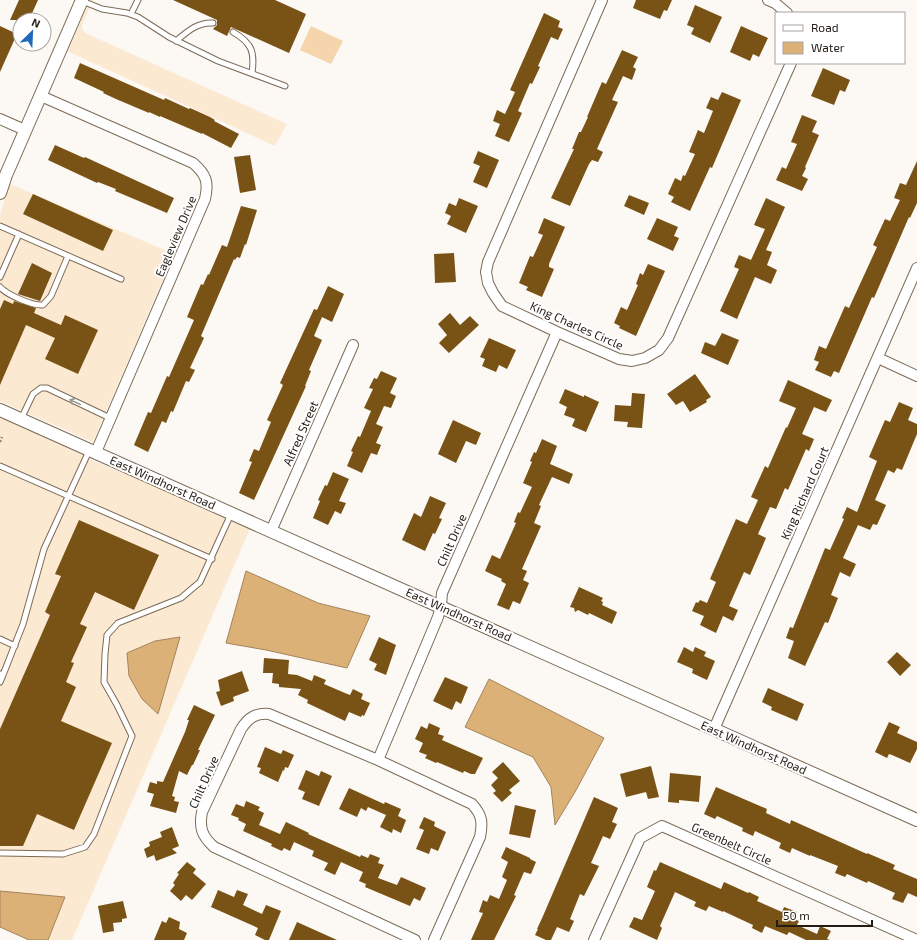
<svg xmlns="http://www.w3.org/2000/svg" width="917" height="940" font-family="'Exo 2',sans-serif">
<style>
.built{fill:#fce9d2}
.green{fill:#f4d5ac}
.water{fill:#dcb178;stroke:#a4845a}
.building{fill:#795316}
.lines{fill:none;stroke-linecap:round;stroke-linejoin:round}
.service-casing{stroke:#7b6b56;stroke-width:7}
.minor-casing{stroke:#7b6b56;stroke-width:12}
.tertiary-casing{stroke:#7b6b56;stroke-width:14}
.path{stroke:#8c8780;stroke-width:2.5;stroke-dasharray:2 2;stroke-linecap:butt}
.service{stroke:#fff;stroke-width:5}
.minor{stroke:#fff;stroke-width:10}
.tertiary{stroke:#fff;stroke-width:12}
.oneway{stroke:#9c9995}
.labels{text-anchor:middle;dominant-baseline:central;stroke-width:4;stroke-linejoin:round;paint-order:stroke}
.street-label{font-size:12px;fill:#231c14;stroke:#fff}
</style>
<rect width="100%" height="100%" fill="#fcf8f4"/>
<path class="built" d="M90 0H93L82 25V29L85 33 287 124 275 146 67 51Z
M10 184 174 254 93 442 0 401V214Z
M0 418 89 457 88 459 141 480 250 529 72 940H48L64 897 0 891Z"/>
<path class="green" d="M311 26 343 41 331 64 300 50Z"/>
<path class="water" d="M246 571 318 603 370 616 347 668 266 650 226 643Z
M180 637 158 714 142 699 129 676 127 653 155 641Z
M489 679 604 738 575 792 555 825 551 787 533 757 465 727Z
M0 891 65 897 48 940H29L0 927Z"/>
<path class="building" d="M19 0H38L29 20H10Z
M173 0H275L306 14 289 53 231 27 227 36 213 29 217 25V20Z
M636 0H672L667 11 664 10 660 19 633 8Z
M695 5 722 17 710 43 691 34 694 28 687 25Z
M544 13 560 21 558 27 563 29 558 40 551 37 538 66 540 67 532 84 530 83 518 111 522 113 509 142 495 136 500 124 493 121 497 110 505 114 515 92 510 90Z
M0 26 17 34 0 72Z
M741 26 768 38 759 57 753 54 750 61 730 52Z
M622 50 638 57 633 67 636 69 632 80 623 76 612 100 618 102 597 149 603 152 598 162 592 160 589 164 570 206 551 198 574 149H572L579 132H581L588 117H587L602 82 606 84Z
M80 63 164 100 165 98 189 109 190 108 210 117 215 120 214 121 239 134 231 148 202 133V134L160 116V117L149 112V113L116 99 103 93 104 92 74 78Z
M823 68 850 80 845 92 840 90 834 105 811 96Z
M722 92 741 100 712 168 710 167 690 211 671 202 674 197 668 194 675 178 681 181 683 175 685 176 695 154 689 152 698 130 704 133 713 111 706 108 711 97 718 100Z
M802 115 817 121 812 132 819 135 805 167 806 168 802 176 808 179 802 191 776 180 782 167 786 169 797 144 791 142Z
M55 145 84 158 85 157 174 198 167 213 115 191 116 189 98 182 97 183 48 160Z
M478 151 499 160 487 188 473 182 480 166 473 163Z
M250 155 256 190 240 193 234 157Z
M917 161V203L910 218 909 217 874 298 872 297 839 373 834 371 831 377 815 370 819 362 814 360 819 346 826 349 845 306 849 308 877 247 873 245 885 219 890 221 900 200 894 198 900 183 906 185Z
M33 194 113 230 103 251 23 214Z
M629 195 649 203 644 215 624 206Z
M459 198 478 206 466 233 447 224 451 216 445 213 449 203 456 206Z
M766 198 785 207 766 250 772 252 767 265 777 270 771 284 755 277 737 319 720 311 739 269 734 267 739 255 751 260 765 229 754 225Z
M241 206 257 210 246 245 245 244 240 258 237 257 235 260 234 259 201 336 204 338 190 368 195 370 189 382 186 381 173 412 171 411 166 423 162 421 148 452 134 445 148 412 151 413 167 376 169 377 194 320 187 317 201 284 203 285 208 274 209 275 222 245 227 247Z
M544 218 565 227 549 264V267L554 269 542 297 526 290 528 287 519 283 530 256 533 257 543 235 538 233Z
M657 218 678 227 674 236 679 238 673 251 647 239Z
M454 253 456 282 435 283 434 254Z
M32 263 52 273 40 301 18 294Z
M648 264 665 271 636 336 619 328 620 326 614 323 621 307 627 310 638 285 636 284 640 273 643 275Z
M328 286 344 294 332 322 322 317 314 336 322 340 309 370 311 371 305 386H306L254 500 239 493 252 462 249 461 254 449 259 451 271 422 267 420 283 385 280 383 314 309 317 310Z
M4 300 13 304 14 301 36 308 34 313 61 325 65 315 98 330 78 374 45 359 55 338 26 325 0 385V309Z
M450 313 460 325 470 316 479 325 449 353 439 343 447 335 438 324Z
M722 333 739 340 728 365 701 353 705 342 715 346Z
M489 338 516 350 507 369 499 365 496 372 482 366 485 359 480 357Z
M381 371 397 378 390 393 396 396 391 408 384 406 376 424 383 427 376 443 381 445 377 455 371 453 362 473 347 466 353 452 351 451 358 436 360 437 371 411 364 408 373 389 369 388 374 378 377 379Z
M695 374 711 397 706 400 707 402 690 412 683 401 676 405 667 394Z
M788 380 832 400 826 412 814 407 802 434 814 439 809 451 806 449 788 490 785 488 776 509 770 507 758 534 766 538 750 575 744 572 729 606 738 610 733 621 723 616 716 633 700 625 704 616 692 611 696 602 698 603 700 600 707 603 716 582 710 579 736 519 747 524 758 500 751 497 765 466 768 468 786 427 787 428 796 408 779 401Z
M565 389 584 397V395L599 402 586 432 572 426 575 419 564 415 567 407 559 403Z
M632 393 645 394 642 428 627 427 628 422 614 421 615 405 631 406Z
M899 402 913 408 908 420 917 424V434L902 470 897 468 894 473 888 470 875 500 886 505 877 525 873 524 870 530 858 525 843 558 856 564 850 577 840 572 831 595 838 598 828 623 825 622 805 666 788 658 794 641 786 638 790 627 793 628 825 548 830 550 844 519 842 518 847 507 857 512 877 461 869 457 885 420 890 422Z
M453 420 481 433 476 445 466 441 456 463 438 454Z
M542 439 557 446 550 464 573 474 569 484 552 477 539 505 541 506 534 523 541 526 522 569 527 571 523 580 529 583 520 604 513 601 509 610 497 605 506 584 501 581 502 579 485 571 492 555 500 559 516 523 514 522 518 512 520 513 532 487 523 483 532 462 530 461 534 452 536 453Z
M333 472 349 479 339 501 346 503 341 514 335 511 328 525 313 518 320 501 318 500 325 485 327 486Z
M430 496 446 503 439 518 442 519 435 534 433 533 425 551 402 540 414 513 421 517Z
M79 520 159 555 134 610 95 592 80 624 87 627 71 662 74 663 66 682 76 687 61 721 112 743 74 830 37 814 23 846H0V729L50 615 45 612 61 576 55 574Z
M579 587 603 598 601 601 603 602 602 605 617 612 612 624 589 613 588 615 578 610 575 612 574 608 570 607Z
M379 637 396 645 386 675 374 670 377 664 369 660Z
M684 647 693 652 695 647 706 652 704 656 715 661 707 680 692 673 693 669 677 662Z
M897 652 911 665 900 676 887 662Z
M264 658 289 660 288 674 297 675 312 681 314 675 326 680 324 684 345 693 350 695 353 689 363 694 361 699 370 703 364 716 362 715 361 717 349 712 345 721 307 703 308 700 298 695 301 689 279 687V684L272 683 273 673H263Z
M242 671 249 691 233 697 234 701 221 706 216 692 220 691 218 680Z
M445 677 468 687 461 704 456 701 452 710 433 701Z
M768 688 804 704 797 721 771 710 772 707 762 702Z
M194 705 215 715 198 750H200L193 765H192L187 775 179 771 172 796 175 797 174 801 179 802 176 813 150 806 154 794 147 792 150 782 157 784V781L163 782 185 732 189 720H187Z
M889 722 900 727 897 733 917 742V749L910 763 892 755 889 754 887 758 875 752Z
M429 723 440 728 438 734 444 736 442 740 483 758 475 774H471L464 771 463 773 437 762 436 763 425 758 427 755 419 752 423 743 415 739 421 726 427 729Z
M265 747 281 754 283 750 294 755 288 768 285 767 284 771 283 770 278 782 259 773 261 768 257 767Z
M503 762 520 781 509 790 512 793 502 802 493 793 496 791 491 785 498 778 492 772Z
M651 766 659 797 648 799 646 792 626 797 620 774Z
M306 770 319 776 321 771 332 776 319 806 302 799 305 792 298 789Z
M670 773 701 776 699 802 679 800V803L668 802Z
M716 787 767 809 766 813 790 824 791 820 867 854V853L895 865 893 869 917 879V897L908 893 903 903 892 899 895 893 868 881 867 883 847 874 845 877 835 873 838 866 810 855V856L792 848 790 853 779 848 781 843 755 831 753 836 742 831 743 828 717 816 715 819 704 814Z
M349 788 384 804 385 802 401 809 398 816 406 820 401 833 393 829 392 833 380 827 386 815 368 807 366 811 361 808 357 817 339 809Z
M594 797 618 808 612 822 617 824 610 839 603 836 591 863 599 866 584 896 580 894 570 919 574 921 569 932 557 927 551 940H546L535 935 538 929H537L543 916Z
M246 801 260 807 258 810 264 813 259 825 280 834 286 822 309 833 308 834 360 857 361 855 368 858 370 854 380 858 378 863 384 865 378 878 397 885 401 877 426 888 420 901 414 898 410 906 365 887 366 884 359 881 363 872 341 862 335 875 324 870 328 863 312 856 314 851 294 842 290 851 284 848 282 851 271 846 272 844 243 831 246 824 238 820 239 818 231 815 236 804 244 807Z
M515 805 536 810 530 838 509 834Z
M424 817 435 822 434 826 446 832 438 851 431 848 429 854 416 849 424 830 419 828Z
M172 827 179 846 172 849 177 853 156 861 154 855 147 858 144 849 150 846 149 842 162 837 160 832Z
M506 847 530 858V859L536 862 531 874 524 872 514 895 516 896 494 940H471L483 913 479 912 483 900 487 902 490 895 499 899 507 880 502 877 508 862 501 858Z
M187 862 196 869 193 873 206 884 192 900 186 895 181 901 170 891 175 885 173 883 179 874 177 873Z
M660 862 721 889 724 882 748 893 749 892 759 897 757 901 782 912 784 907 797 912 794 919 799 921 797 925 817 934 820 926 831 931 827 939 830 940H806L789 932 787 935 765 926 762 933 752 928 753 925 723 911V912L709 906 706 911 694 906 696 902 675 892 660 926 662 928 657 940 629 927 634 917 642 920 655 891 647 887 654 870 656 871Z
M218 890 234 897 237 890 248 894 243 905 262 914 266 905 281 911 269 940H265L255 935 258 928 211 907Z
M123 901 127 918 122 919V922L113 923 114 931 103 933 98 906Z
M169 917 180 922 179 929 187 933 184 940H154L162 921 166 923Z
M297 922 337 940H289Z"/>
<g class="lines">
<g class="service-casing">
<path id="service" d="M82 1 102 9 127 13 138 17 169 37 218 61 285 86
M131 14 138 0
M233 32C252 43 255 52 252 73
M176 41C188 31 198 22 213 23
M0 226 121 279
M0 277 19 234
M0 287C7 295 33 306 43 305L51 296 68 256
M21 419 33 394 41 388H47L110 418
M0 466 212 559
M0 639 15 646
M3 675 23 624 44 549 89 451
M0 682 3 675 1 674
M0 853 63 854 85 847 94 834 132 736 117 705 104 682 105 654 107 635 118 623 181 598 200 582 231 514"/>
</g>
<g class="minor-casing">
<path id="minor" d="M602 0 488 262 486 272 488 283 493 293 502 306 557 332 619 359 632 361 645 358 659 350 668 338 791 63
M768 0 775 3 787 13
M41 96 193 163C206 174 209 182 205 199L96 452
M0 119 25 130
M878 358 917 376
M271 531 353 345
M714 729 917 268
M378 760 438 617 441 606 442 593 557 332
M415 940 214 847C202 836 199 828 202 812L241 729C249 717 256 713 269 714L378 760 472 804C482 815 483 822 480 837L434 940
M594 940 640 838 662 826 917 940"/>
</g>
<g class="tertiary-casing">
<path id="tertiary" d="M0 193 6 175 82 0
M0 410 917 820"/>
</g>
<path class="path" d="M0 442 2 437"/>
<use href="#service" class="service"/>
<use href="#minor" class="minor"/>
<use href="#tertiary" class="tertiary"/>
</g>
<defs><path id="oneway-shaft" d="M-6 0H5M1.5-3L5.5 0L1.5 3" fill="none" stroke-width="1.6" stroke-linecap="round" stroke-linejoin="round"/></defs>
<use class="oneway" href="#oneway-shaft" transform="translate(75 402) rotate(-155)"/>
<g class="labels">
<g class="street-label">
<text transform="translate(175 236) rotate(-67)">Eagleview Drive</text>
<text transform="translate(577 325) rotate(24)">King Charles Circle</text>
<text transform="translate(300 433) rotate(-66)">Alfred Street</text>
<text transform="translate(163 482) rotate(24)">East Windhorst Road</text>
<text transform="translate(804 493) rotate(-66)">King Richard Court</text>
<text transform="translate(451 540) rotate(-66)">Chilt Drive</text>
<text transform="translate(459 614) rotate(24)">East Windhorst Road</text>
<text transform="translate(754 747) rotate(24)">East Windhorst Road</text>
<text transform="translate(203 782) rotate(-66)">Chilt Drive</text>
<text transform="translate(732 843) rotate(24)">Greenbelt Circle</text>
</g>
</g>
<rect x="775" y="12" width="130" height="52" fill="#ffffff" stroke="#a7a4a1"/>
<rect x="783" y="25" width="20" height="6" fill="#ffffff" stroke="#a7a4a1"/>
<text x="811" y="32" font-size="12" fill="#231c14">Road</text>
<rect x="783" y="42" width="20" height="12" fill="#dcb178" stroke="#a7a4a1"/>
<text x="811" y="52" font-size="12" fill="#231c14">Water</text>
<g transform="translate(32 32) rotate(24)"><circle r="19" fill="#ffffff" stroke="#a7a4a1"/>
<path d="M0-3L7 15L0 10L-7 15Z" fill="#2069b9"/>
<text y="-6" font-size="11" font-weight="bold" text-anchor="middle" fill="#231c14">N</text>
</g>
<path d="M777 920v6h95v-6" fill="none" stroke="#231c14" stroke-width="2"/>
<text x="783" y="920" font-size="12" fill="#231c14" stroke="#ffffff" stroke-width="3" paint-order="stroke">50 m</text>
</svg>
